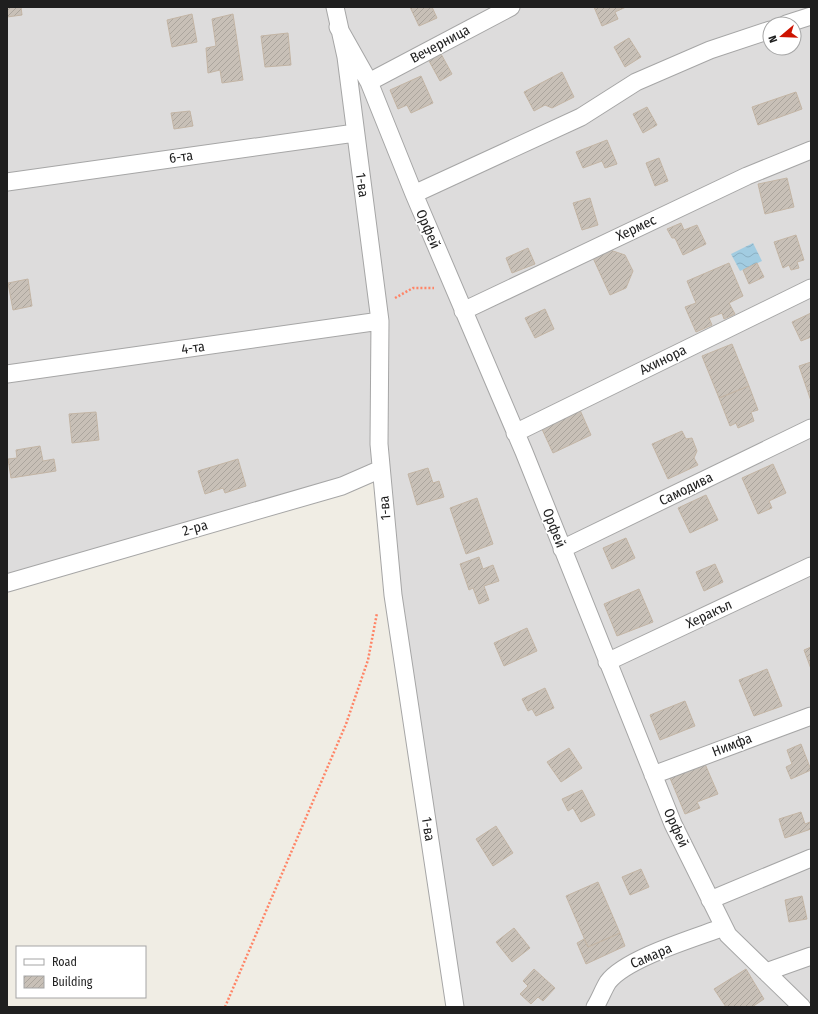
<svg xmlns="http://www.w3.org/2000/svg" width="818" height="1014" font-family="'Fira Sans Condensed',sans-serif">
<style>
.residential{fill:#dddcdc;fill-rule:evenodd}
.water{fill:url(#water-waves)}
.building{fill:url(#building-hatch);stroke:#c3b5a5}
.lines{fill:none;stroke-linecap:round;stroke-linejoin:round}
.minor-casing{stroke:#a6a6a6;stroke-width:19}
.path{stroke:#ff8466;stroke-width:2.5;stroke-dasharray:2 2;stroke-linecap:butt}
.minor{stroke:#fff;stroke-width:17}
.labels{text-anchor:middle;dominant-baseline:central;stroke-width:3.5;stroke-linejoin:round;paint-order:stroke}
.street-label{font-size:14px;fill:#1f1f1f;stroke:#fff}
</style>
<defs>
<pattern id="water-waves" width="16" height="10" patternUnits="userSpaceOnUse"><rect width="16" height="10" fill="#a2cce1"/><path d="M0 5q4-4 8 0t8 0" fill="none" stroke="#8bafc1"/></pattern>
<pattern id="building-hatch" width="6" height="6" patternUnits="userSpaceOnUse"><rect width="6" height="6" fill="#c8c0b7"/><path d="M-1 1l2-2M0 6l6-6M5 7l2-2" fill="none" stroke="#aba59d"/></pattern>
</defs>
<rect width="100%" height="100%" fill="#f0ede4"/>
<path class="residential" d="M7 7H811V1007H455L381 469 7 583ZM770 24H794V48H770Z"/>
<path class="water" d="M753 243 762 261 740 271 731 254Z"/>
<path class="building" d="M7 7H21L22 15 7 17Z
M410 7H432L437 18 419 26Z
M594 7H626L615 12 618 19 602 26Z
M192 14 197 42 172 47 167 20Z
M233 14 243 80 222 83 220 70 208 73 206 48 216 46 212 19Z
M288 33 291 65 265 67 261 36Z
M629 38 641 57 625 67 614 47Z
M440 52 452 74 440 81 428 59Z
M562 72 574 97 552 108 545 105 534 111 524 92Z
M421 76 433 103 411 113 407 105 398 109 390 90Z
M796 92 802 109 758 125 752 107Z
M647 107 657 125 643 133 633 114Z
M190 111 193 126 174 129 171 113Z
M607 140 617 164 605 168 602 161 583 168 576 152Z
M659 158 668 181 655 186 646 163Z
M787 178 794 207 765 214 758 184Z
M590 198 598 225 582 230 573 203Z
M681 223 684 230 697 225 706 244 683 255 675 238H672L667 229Z
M796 235 804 260 797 262 799 268 791 270 789 265 783 268 774 242Z
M528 248 535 264 512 273 506 258Z
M610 250 625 255 633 271 626 288 610 295 593 258Z
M729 263 743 296 729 303 735 314 724 319 722 313 709 318 712 325 696 332 685 307 696 303 687 281Z
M757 263 764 277 749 284 743 270Z
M28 279 32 306 13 310 8 283Z
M545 309 554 329 535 338 525 318Z
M811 313V337L801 341 792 322Z
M732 344 749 386 719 398 702 356Z
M811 362V401L799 366Z
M749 386 758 410 751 412 754 421 738 428 736 423 730 426 719 398Z
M580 410 591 435 553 453 541 427Z
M96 412 99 440 72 443 69 414Z
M682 431 686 439 692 438 697 451 694 458 698 465 668 479 652 444Z
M40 446 43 461 54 459 56 471 11 478 8 459 17 458 16 450Z
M238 459 246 486 225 493 223 488 205 494 198 471Z
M773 464 786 493 769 501 772 508 758 514 742 478Z
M428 468 433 483 439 481 444 497 417 505 408 474Z
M706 495 718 520 690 533 678 508Z
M477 498 493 544 466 554 450 508Z
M626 538 635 558 612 569 603 548Z
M479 557 483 569 493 565 499 581 484 586 489 600 479 604 473 588 469 590 460 564Z
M715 564 723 582 704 591 696 572Z
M639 589 653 622 617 636 604 604Z
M527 628 537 651 504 666 494 643Z
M811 647V669L804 650Z
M767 669 782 706 754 716 739 680Z
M545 688 554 708 536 716 532 709 528 711 522 699Z
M685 701 695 726 660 740 650 715Z
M801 744 811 770 791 779 786 767 792 764 787 750Z
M569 748 582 768 561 782 547 762Z
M705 764 718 794 697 802 700 808 685 814 670 778Z
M582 790 595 815 581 822 573 808 568 811 562 799Z
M801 812 805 824 810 822 811 829 785 838 779 819Z
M496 826 513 853 493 866 476 839Z
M641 869 649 887 630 895 622 877Z
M598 882 620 933 588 947 566 896Z
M802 896 807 919 789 922 785 900Z
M514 928 530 948 512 962 496 942Z
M620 933 625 946 586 964 577 943 584 939 588 947Z
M534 969 555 988 543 1001 538 997 531 1004 520 994 528 986 523 981Z
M746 969 764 999 752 1007H726L714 989Z"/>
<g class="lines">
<g class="minor-casing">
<path id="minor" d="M335 7 346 57 380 321 379 444 393 595 455 1007
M786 24 811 16
M338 27 369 82 414 194 524 452 673 824 728 935 802 1007
M369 82 511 7
M7 182 355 133
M414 194 581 117 636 82 710 50 770 30
M463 311 747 176 811 150
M7 374 380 321
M515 433 811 288
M562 549 811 428
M7 583 342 486 381 469
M607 662 811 566
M653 775 811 716
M710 900 811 858
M766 972 811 956
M595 1007C600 999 603 990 608 982 626 958 695 938 724 927"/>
</g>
<path class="path" d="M395 298 413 288H434
M225 1007 346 724 368 660 377 613"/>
<use href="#minor" class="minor"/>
</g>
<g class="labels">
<g class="street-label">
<text transform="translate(440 44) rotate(-28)">Вечерница</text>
<text transform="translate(181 157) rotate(-8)">6-та</text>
<text transform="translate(362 185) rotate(82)">1-ва</text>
<text transform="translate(636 228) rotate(-25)">Хермес</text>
<text transform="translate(428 229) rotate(67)">Орфей</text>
<text transform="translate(193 348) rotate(-8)">4-та</text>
<text transform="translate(663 360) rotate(-26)">Ахинора</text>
<text transform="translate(686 489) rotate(-26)">Самодива</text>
<text transform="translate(385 508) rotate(-95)">1-ва</text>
<text transform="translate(195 528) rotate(-16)">2-ра</text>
<text transform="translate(554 528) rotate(69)">Орфей</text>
<text transform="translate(709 614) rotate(-25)">Херакъл</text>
<text transform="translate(732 745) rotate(-21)">Нимфа</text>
<text transform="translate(676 828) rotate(66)">Орфей</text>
<text transform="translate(428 829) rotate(81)">1-ва</text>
<text transform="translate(651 956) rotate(-23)">Самара</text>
</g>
</g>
<rect width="818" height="1014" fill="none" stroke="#1f1f1f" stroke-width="16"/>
<rect x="16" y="946" width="130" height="52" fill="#ffffff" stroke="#a5a5a5"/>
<rect x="24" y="959" width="20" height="6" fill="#ffffff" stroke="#a5a5a5"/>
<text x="52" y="966" font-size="12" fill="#1f1f1f">Road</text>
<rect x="24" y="976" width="20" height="12" fill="url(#building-hatch)" stroke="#a5a5a5"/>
<text x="52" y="986" font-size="12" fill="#1f1f1f">Building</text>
<g transform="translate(782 36) rotate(251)"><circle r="19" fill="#ffffff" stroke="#a5a5a5"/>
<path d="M0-3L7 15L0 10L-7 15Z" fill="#cd1300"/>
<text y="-6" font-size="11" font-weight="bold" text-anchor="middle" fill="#1f1f1f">N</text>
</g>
</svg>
